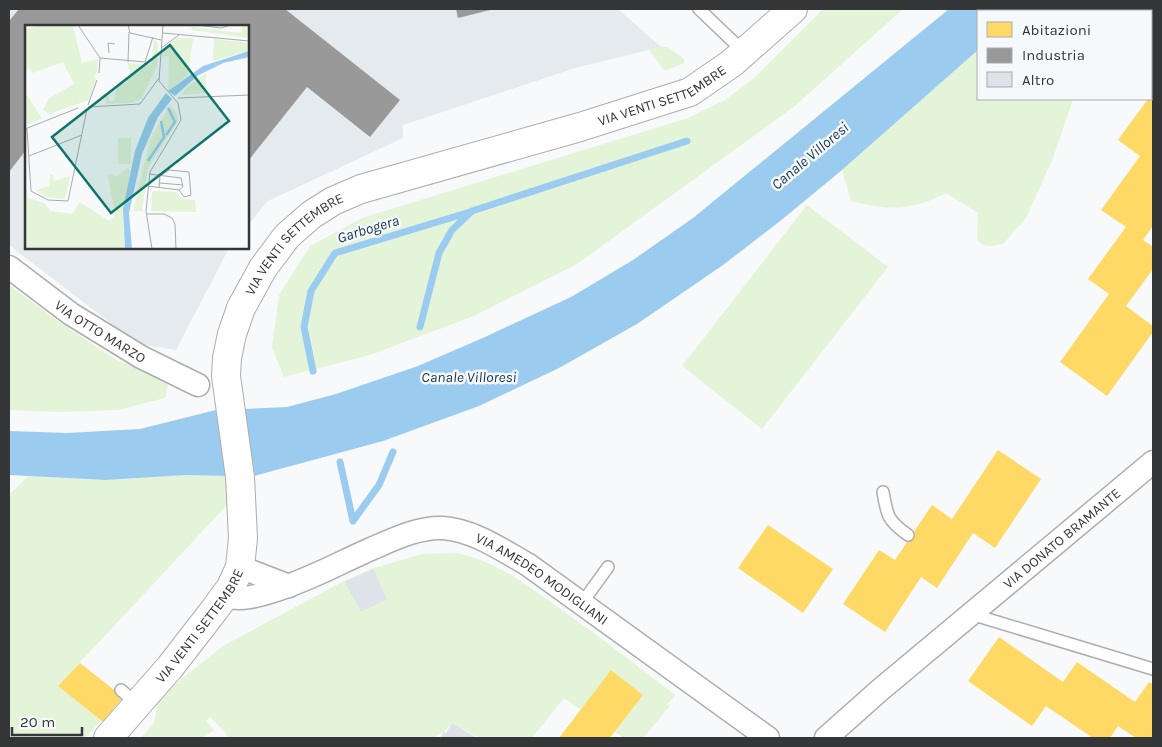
<svg xmlns="http://www.w3.org/2000/svg" width="1162" height="747" font-family="Karla,sans-serif">
<style>
.built{fill:#e5eaee}
.green{fill:#e4f4d9}
.water{fill:#9bccf0}
.homes{fill:#ffd966}
.industry{fill:#999}
.lines{fill:none;stroke-linecap:round;stroke-linejoin:round}
.stream{stroke:#9bccf0;stroke-width:7}
.building{fill:#dde3e8}
.service-casing{stroke:#abadae;stroke-width:14}
.minor-casing{stroke:#abadae;stroke-width:25}
.tertiary-casing{stroke:#abadae;stroke-width:30}
.service{stroke:#fefefe;stroke-width:11}
.minor{stroke:#fefefe;stroke-width:22}
.tertiary{stroke:#fefefe;stroke-width:28}
.labels{text-anchor:middle;dominant-baseline:central;stroke-width:5;stroke-linejoin:round;paint-order:stroke}
.street-label{font-size:14px;fill:#353637;stroke:#f6f9fb}
.water-label{font-size:15px;font-style:italic;fill:#17354a;stroke:#f6f9fb}
.inset-river{fill:none;stroke:#9bccf0;stroke-width:2.5}
.inset-road{fill:none;stroke:#a9abac;stroke-width:1}
.view{fill:#0f766e;fill-opacity:0.15;stroke:#0f766e;stroke-width:2.5}
.inset-edge{fill:none;stroke:#353637;stroke-width:2.5}
</style>
<rect width="100%" height="100%" fill="#f7f9fa"/>
<path class="built" d="M9 9H618L661 47 575 68 403 125V138L268 201 248 225V26H26V248H229L176 350 138 344 9 245Z"/>
<path class="green" d="M823 9H903L795 106 577 264 474 316 370 355 284 377 272 347 279 295 310 246 362 218 688 118 725 100 754 78Z
M1025 9H1128L1126 11H1022Z
M661 47H668L684 59V63L667 70H664L649 50Z
M978 50V99H1073L1053 158 1031 207 1026 218 1003 244C992 246 984 249 977 239L978 213 946 193C910 211 890 211 851 201L842 170Z
M807 205 888 267 762 429 682 366Z
M9 285 58 321 118 361 154 373 168 384 165 398 118 410 59 412 9 410Z
M186 475 227 476V505L59 685 101 721 85 738H9V495L28 476 106 480Z
M457 553C499 562 531 588 566 613 603 639 639 667 675 695L668 704 670 706 643 738H624L615 732 643 695 611 670 581 710 564 698 532 738H479L452 723 444 732 432 738H228L225 732 210 717 206 721 214 730 203 738H144L142 737 154 723 158 702 180 680 223 646 344 581 374 568 422 554Z"/>
<path class="water" d="M949 9H1025L1022 11H978V50L842 170 779 222 723 265 637 324 559 368 479 406 383 441 254 476 244 409 287 407 336 394 418 366 485 337 571 297 633 260 693 218Z
M216 410 227 476 186 475 106 480 9 475V431L67 433 140 429Z"/>
<path class="homes" d="M1153 91V226L1143 240 1153 247V269L1126 306 1153 326V332L1107 396 1060 362 1109 294 1088 279 1126 227 1101 210 1140 156 1118 140 1148 99H1151V95Z
M998 450 1041 479 995 548 973 533 937 588 921 577 885 632 843 604 879 550 895 560 932 505 952 519Z
M768 525 833 569 803 613 738 568Z
M999 637 1063 682 1077 662 1135 702 1149 682 1153 684V738H1136L1118 726 1110 738H1093L1046 706 1032 726 968 681Z
M80 663 123 697 103 722 58 686Z
M611 670 643 695 610 738H559Z"/>
<path class="industry" d="M19 9H285L400 100 370 137 307 87 248 161V26H26V150L9 172V21Z
M456 9H494L458 18Z"/>
<g class="lines">
<path class="stream" d="M420 327 439 253 452 230 472 211 687 141
M313 371 304 327 311 291 335 253 470 212
M340 462 353 521
M353 521 379 485 393 452"/>
</g>
<path class="building" d="M373 569 387 599 361 612 345 582Z
M452 723 477 738H440L444 732 446 733Z"/>
<g class="lines">
<g class="service-casing">
<path id="service" d="M699 9 744 52
M883 492C887 516 888 521 908 535
M582 603 608 567
M971 614 1153 669
M121 690 137 704"/>
</g>
<g class="minor-casing">
<g id="minor">
<path id="s1" d="M9 267 71 314 141 357 198 385"/>
<path d="M240 567 289 586"/>
<path id="s2" d="M225 596C241 601 257 596 273 591 307 581 339 563 371 549 394 539 418 527 443 528 473 530 502 550 527 564L768 738"/>
<path id="s3" d="M826 738 880 690 1153 462"/>
</g>
</g>
<g class="tertiary-casing">
<g id="tertiary">
<path id="s4" d="M108 738 170 667 215 609 231 587 240 567 243 538 240 477 226 376 227 358 232 334 241 308 263 268 287 236 311 215 333 201 361 189 580 127 690 92 732 63 793 9"/>
</g>
</g>
<use href="#service" class="service"/>
<use href="#minor" class="minor"/>
<use href="#tertiary" class="tertiary"/>
</g>
<g class="labels">
<g class="street-label">
<text stroke="none"><textPath href="#s4" startOffset="969">VIA VENTI SETTEMBRE</textPath></text>
<text stroke="none"><textPath href="#s4" startOffset="564">VIA VENTI SETTEMBRE</textPath></text>
<text stroke="none"><textPath href="#s1" startOffset="112">VIA OTTO MARZO</textPath></text>
<text stroke="none"><textPath href="#s3" startOffset="309">VIA DONATO BRAMANTE</textPath></text>
<text stroke="none"><textPath href="#s2" startOffset="344">VIA AMEDEO MODIGLIANI</textPath></text>
<text stroke="none"><textPath href="#s4" startOffset="145">VIA VENTI SETTEMBRE</textPath></text>
</g>
<g class="water-label">
<text transform="translate(810 156) rotate(-40)">Canale Villoresi</text>
<text transform="translate(368 229) rotate(-17)">Garbogera</text>
<text x="469" y="377">Canale Villoresi</text>
</g>
</g>
<g transform="translate(25 25)">
<rect width="224" height="224" fill="#f7f9fa"/>
<path d="M16 0H48L57 38 73 34 72 49 69 51 71 54 64 75 24 89 18 85 23 74 49 59 38 37 7 48 5 43 0 45V4ZM218 0H224V13L166 5 167 2 216 8ZM151 13H168L163 50 143 66 144 31H137V25ZM189 14 224 18V26L188 36ZM129 15 133 18 132 41 117 73 107 78 81 79V71H84V76H89L92 60 101 58 105 46 102 38 126 40ZM181 48V68L157 70 160 64ZM0 67 17 93 4 99H0ZM145 80 152 88 153 96 123 143 117 186H108L125 115ZM93 113H106V139H93ZM102 143 105 145 98 198 100 224H0V148L3 173 19 178 26 186 47 189 55 177 84 196 90 190 83 150 93 151ZM25 149H28L29 156 45 151 40 174 21 172 11 165 24 161ZM131 166 151 167 158 174 170 175 171 187 126 186 127 167Z" fill="#e4f4d9"/>
<path d="M224 26V32L198 38 172 51 150 71 143 66 178 41ZM141 68 147 74 133 92 117 129 104 188 107 224H100L98 184 110 126 123 93Z" fill="#9bccf0"/>
<path class="inset-river" d="M141 110 150 97 143 83M123 136 139 112 136 96"/>
<path class="inset-road" d="M53 0 75 33M103 0 105 8 136 15M172 0 196 3 206 0M138 8 224 16M136 23 154 10M84 28 83 18 90 19M75 33 120 37 128 12M103 37 104 7M74 48 75 33M153 73 224 70M63 80 72 55M63 82 115 79 134 53M0 104 53 83M2 104 6 166 23 175 43 176 62 84M4 131 57 110M135 158 158 160M123 161 154 165 158 162 156 153 124 149M134 162 135 151 144 145 164 147 166 170 159 172 154 165M121 189H139L147 193 150 199 151 224M127 224 121 186 125 147 156 95 153 78 134 56 138 0"/>
<path class="view" d="M145 20 204 96 86 188 27 112Z"/>
<rect width="224" height="224" class="inset-edge"/>
</g>
<rect width="1162" height="747" fill="none" stroke="#353637" stroke-width="20"/>
<rect x="977" y="10" width="175" height="90" fill="#f6f9fb" stroke="#a9abad"/>
<rect x="987" y="22" width="25" height="15" fill="#ffd966" stroke="#a9abad"/>
<text x="1022" y="35" font-size="15" fill="#353637">Abitazioni</text>
<rect x="987" y="48" width="25" height="15" fill="#999999" stroke="#a9abad"/>
<text x="1022" y="60" font-size="15" fill="#353637">Industria</text>
<rect x="987" y="72" width="25" height="15" fill="#dde3e8" stroke="#a9abad"/>
<text x="1022" y="85" font-size="15" fill="#353637">Altro</text>
<path d="M12 727v8h70v-8" fill="none" stroke="#353637" stroke-width="2.5"/>
<text x="20" y="727" font-size="15" fill="#353637" stroke="#f6f9fb" stroke-width="4" paint-order="stroke">20 m</text>
</svg>
